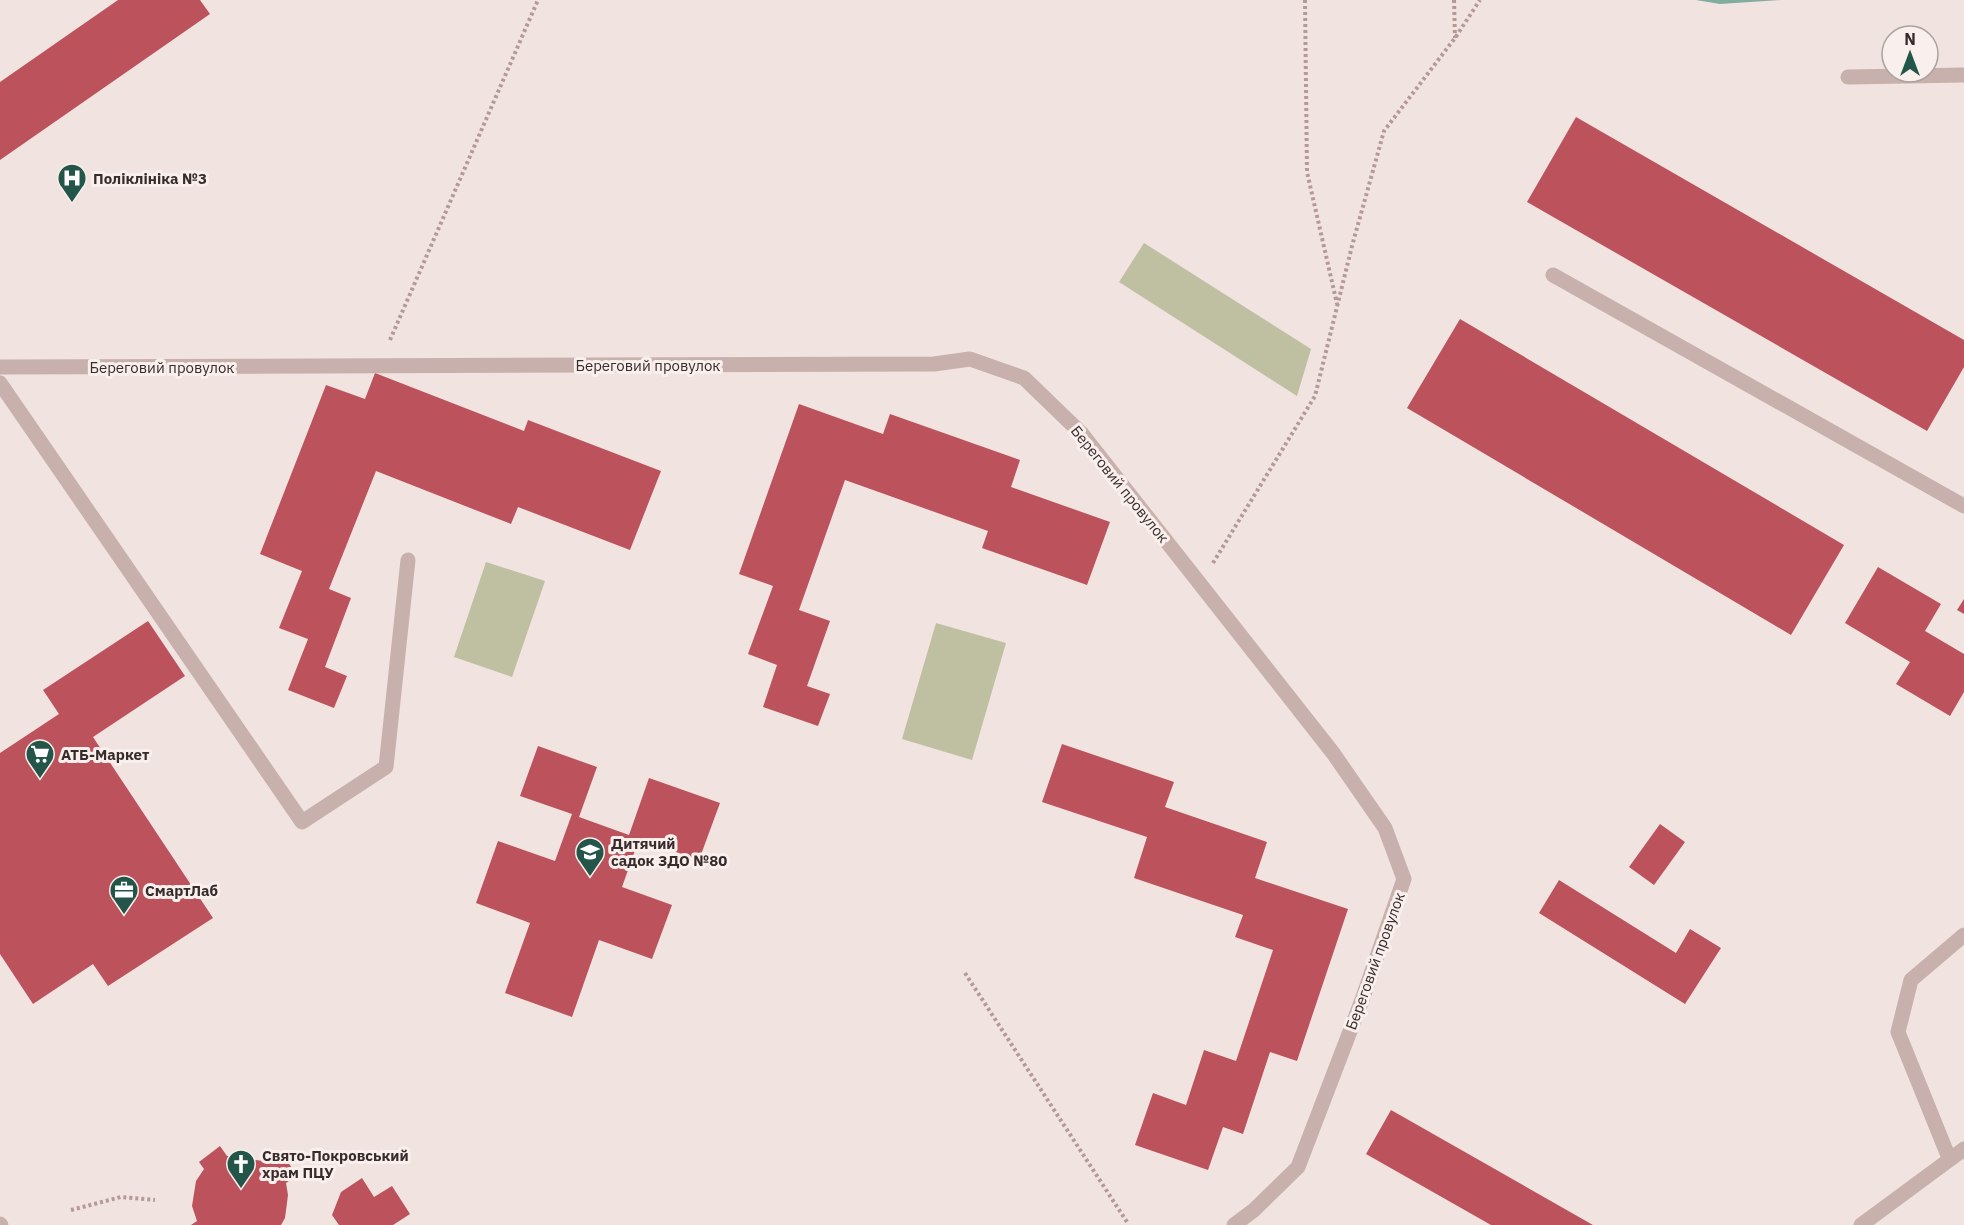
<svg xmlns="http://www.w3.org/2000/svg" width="1964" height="1225" font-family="'IBM Plex Sans',sans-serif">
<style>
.green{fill:#bfbfa1}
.water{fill:#81aca0}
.building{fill:#bc535c}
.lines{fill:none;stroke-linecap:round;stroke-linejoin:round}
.path{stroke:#b49a97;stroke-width:4;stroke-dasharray:3 3;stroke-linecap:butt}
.service{stroke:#c8b0ad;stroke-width:15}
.minor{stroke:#c8b0ad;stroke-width:15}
.tertiary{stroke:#c8b0ad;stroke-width:15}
.labels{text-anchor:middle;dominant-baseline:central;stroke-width:6;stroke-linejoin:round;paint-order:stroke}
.poi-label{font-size:15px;font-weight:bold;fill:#372b2b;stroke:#f9efec;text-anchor:start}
.street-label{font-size:15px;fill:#372b2b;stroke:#f9efec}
</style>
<rect width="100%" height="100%" fill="#f1e3e0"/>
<path class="green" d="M1144 243 1311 349 1297 396 1119 282Z
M486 562 545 581 512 677 454 657Z
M936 623 1006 643 972 760 902 739Z"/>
<path class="water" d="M1696 0H1781L1720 4Z"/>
<path class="building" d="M118 0H200L210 14 0 160V82Z
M1576 117 1964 340V367L1927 431 1527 202Z
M1460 319 1844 545 1791 635 1407 408Z
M375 373 524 431 528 420 661 471 630 550 518 507 511 524 376 471 329 589 351 598 325 667 347 676 334 708 288 690 308 639 279 628 302 571 260 554 326 385 365 399Z
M799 404 883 434 890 414 1020 460 1011 487 1110 522 1087 585 982 548 988 531 845 480 799 610 830 621 807 686 830 694 818 726 763 707 777 665 748 654 773 586 739 574Z
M1878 567 1941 604 1925 631 1964 654V692L1950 716 1896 684 1910 662 1845 623Z
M1964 599V614L1957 610Z
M148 621 185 676 93 737 213 918 108 986 93 964 33 1004 0 954V753L59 714 43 690Z
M1062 744 1174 782 1165 807 1267 842 1255 878 1348 909 1297 1061 1270 1052 1243 1134 1223 1127 1208 1170 1135 1145 1153 1093 1186 1105 1204 1050 1236 1061 1273 950 1235 937 1243 915 1134 878 1147 837 1042 802Z
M538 746 597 767 579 817 629 835 649 778 720 803 699 860 639 839 622 887 672 905 652 959 599 940 572 1017 505 993 530 923 476 903 498 841 555 861 572 814 520 796Z
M1660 824 1685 842 1654 885 1629 867Z
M1559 880 1676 953 1690 929 1721 948 1685 1004 1539 913Z
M1391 1110 1593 1225H1491L1366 1154Z
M220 1146 227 1156 278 1163 285 1158 297 1175 286 1183 288 1195 285 1218 281 1225H191L197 1221 192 1206 196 1181 204 1169 199 1162Z
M362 1178 374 1197 392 1186 410 1214 393 1225H339L332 1215 341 1192Z"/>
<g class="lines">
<path class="path" d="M1305 0 1307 172 1337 304
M1454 0 1455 38
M390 340 538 0
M1213 563 1315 396 1352 246 1384 131 1455 38 1480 0
M965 973 1127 1222V1225
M71 1210 121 1197 155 1200"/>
<path class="service" d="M1848 77 1964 75
M1553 275 1964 506
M0 383 302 822 386 767 408 560
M1949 1158 1898 1032 1911 980 1964 935"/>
<path class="minor" d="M0 367 934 364 970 359 1024 378 1082 434 1333 753 1385 828 1404 879 1362 1000 1298 1167 1254 1210 1234 1225"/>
<path class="tertiary" d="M0 1224 1 1225
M1861 1225 1964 1149"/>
</g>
<defs>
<g id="hospital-pin" transform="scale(1.5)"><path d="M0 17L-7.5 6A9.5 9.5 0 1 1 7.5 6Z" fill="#235649" stroke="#f9efec"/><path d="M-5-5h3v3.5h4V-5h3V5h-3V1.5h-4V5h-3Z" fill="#fff"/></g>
<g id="supermarket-pin" transform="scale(1.5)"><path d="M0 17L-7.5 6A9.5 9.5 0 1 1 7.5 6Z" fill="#235649" stroke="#f9efec"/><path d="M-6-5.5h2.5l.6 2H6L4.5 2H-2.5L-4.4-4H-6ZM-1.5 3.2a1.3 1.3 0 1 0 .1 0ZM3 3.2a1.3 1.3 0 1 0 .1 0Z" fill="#fff"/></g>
<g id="school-pin" transform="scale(1.5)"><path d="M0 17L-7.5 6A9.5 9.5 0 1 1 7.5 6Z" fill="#235649" stroke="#f9efec"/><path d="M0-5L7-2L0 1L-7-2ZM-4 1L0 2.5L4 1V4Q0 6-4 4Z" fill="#fff"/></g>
<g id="office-pin" transform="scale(1.5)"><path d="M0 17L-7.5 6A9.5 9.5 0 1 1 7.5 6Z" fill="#235649" stroke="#f9efec"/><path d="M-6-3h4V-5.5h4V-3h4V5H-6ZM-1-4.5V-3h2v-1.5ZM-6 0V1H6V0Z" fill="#fff"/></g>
<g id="church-pin" transform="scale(1.5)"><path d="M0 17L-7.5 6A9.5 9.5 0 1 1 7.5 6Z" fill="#235649" stroke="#f9efec"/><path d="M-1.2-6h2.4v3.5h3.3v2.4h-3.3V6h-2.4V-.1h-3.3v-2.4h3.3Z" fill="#fff"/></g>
</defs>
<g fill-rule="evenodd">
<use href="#hospital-pin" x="72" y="178"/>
<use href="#supermarket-pin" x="40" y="754"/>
<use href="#school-pin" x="590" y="852"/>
<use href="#office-pin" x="124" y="890"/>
<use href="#church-pin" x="241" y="1164"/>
</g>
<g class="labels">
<g class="poi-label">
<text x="93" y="178">Поліклініка №3</text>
<text x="61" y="754">АТБ-Маркет</text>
<text x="611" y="843">Дитячий<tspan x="611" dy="17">садок ЗДО №80</tspan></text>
<text x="145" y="890">СмартЛаб</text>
<text x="262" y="1155">Свято-Покровський<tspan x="262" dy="17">храм ПЦУ</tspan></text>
</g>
<g class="street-label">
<text x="648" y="365">Береговий провулок</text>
<text x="162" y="367">Береговий провулок</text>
<text transform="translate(1120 484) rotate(51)">Береговий провулок</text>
<text transform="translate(1375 961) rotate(-70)">Береговий провулок</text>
</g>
</g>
<g transform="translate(1910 54)"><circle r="28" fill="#f9efec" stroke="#aba19f" stroke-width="1.5"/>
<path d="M0-4.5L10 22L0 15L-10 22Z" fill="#235649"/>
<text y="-9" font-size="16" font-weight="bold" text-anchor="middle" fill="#372b2b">N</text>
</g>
</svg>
